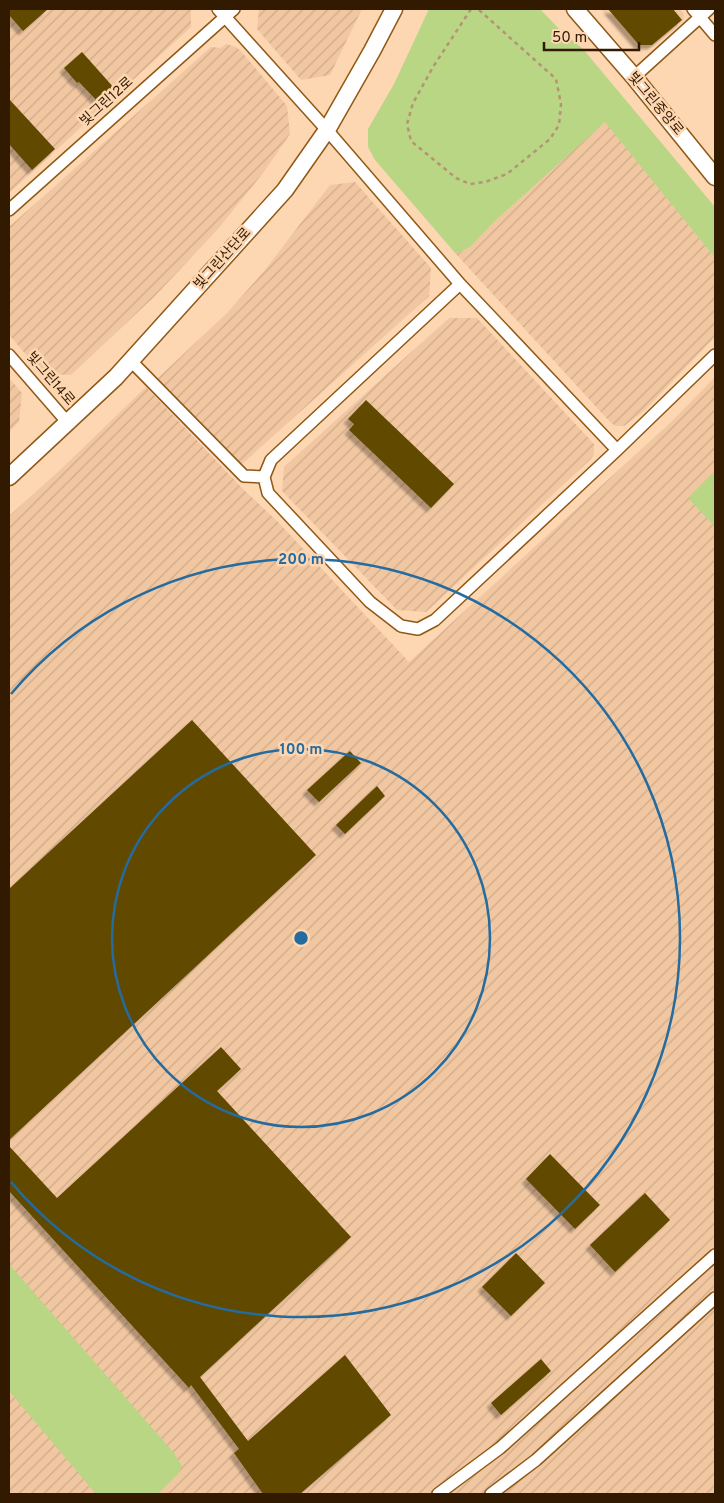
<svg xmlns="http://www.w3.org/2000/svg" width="724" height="1503" font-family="Overpass,'Noto Sans KR',sans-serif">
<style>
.built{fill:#f1c7a1}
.industrial{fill:url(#industrial-furrows)}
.park{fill:#b9d685}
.building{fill:#624801;filter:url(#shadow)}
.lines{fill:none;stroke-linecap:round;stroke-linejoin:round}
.street-casing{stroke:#915815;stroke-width:14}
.secondary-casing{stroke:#915815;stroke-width:19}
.path{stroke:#b59373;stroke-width:2.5;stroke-dasharray:4 4;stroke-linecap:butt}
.street{stroke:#fff;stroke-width:11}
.secondary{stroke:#fff;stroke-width:16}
.ring{fill:none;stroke:#246ba0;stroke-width:2.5}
.labels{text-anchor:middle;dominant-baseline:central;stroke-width:5;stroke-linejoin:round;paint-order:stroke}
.street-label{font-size:14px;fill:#321a01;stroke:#fdd6b2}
.centre{fill:#246ba0;stroke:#fdd6b2;stroke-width:2.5}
.ring-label{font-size:15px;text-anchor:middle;font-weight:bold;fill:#246ba0;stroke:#fdd6b2;stroke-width:5;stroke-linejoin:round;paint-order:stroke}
</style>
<defs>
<pattern id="industrial-furrows" width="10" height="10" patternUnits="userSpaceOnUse" patternTransform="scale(1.25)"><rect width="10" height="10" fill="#f1c7a1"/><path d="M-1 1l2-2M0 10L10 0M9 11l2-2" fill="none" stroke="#cfaa89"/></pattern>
<filter id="shadow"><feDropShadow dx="-4.5" dy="4.5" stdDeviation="1" flood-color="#0004"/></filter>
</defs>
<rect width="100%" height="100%" fill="#fdd6b2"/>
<path class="built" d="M601 9H680L684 14 683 21 651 48 635 47Z"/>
<path class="industrial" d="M9 9H191V27L9 193Z
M259 9H362L330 75 301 80 257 29Z
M226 44 236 47 241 51 287 106 290 134 263 173 218 229 155 296 71 375 43 374 9 335V227L211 47 221 48Z
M605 121 715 258V337L645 410 624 426H616L611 423 456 254 470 247 496 220Z
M355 182 431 268 429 296 241 465 157 379 227 313 265 270 330 185Z
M449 318H477L594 444V454L591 459 426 612 397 610 282 491 284 467Z
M715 377V1494H9V516L59 471 146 387 242 488 278 522 409 662 671 422Z
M9 378 22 393 19 422 9 432Z"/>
<path class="park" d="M429 9H540L562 32 583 49 715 207V258L605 122 496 220 470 247 456 254 375 160 368 147V129L394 84Z
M715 471V527L690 500V496Z
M9 1264 174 1453 182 1466 178 1474 157 1494H96L9 1391Z"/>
<path class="building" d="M9 9H48L23 31 9 15Z
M608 9H673L682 20 652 45H639Z
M82 52 115 89 99 103 79 82 77 83 64 68Z
M9 99 55 149 32 170 9 144Z
M366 400 454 484 431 508 349 430 354 424 348 419Z
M192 720 316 855 9 1140V889Z
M350 751 361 763 319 802 307 790Z
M377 786 385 796 345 834 336 825Z
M221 1047 241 1069 217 1091 351 1237 200 1377 248 1441 345 1355 391 1415 300 1494H263L234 1453 239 1449 191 1385 189 1388 9 1191V1146L57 1198Z
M550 1154 600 1205 575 1229 526 1179Z
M645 1193 670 1220 615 1272 590 1245Z
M516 1253 545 1283 511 1316 482 1287Z
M541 1359 551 1371 501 1415 491 1403Z"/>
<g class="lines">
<g class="street-casing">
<path id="street" d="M218 9 327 130 460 284 617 450
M693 9 715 35
M634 77 709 9
M9 210 234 9
M460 284 271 460 264 477 268 493 370 602 401 626 418 629 435 620 617 450 715 355
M9 355 68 423
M131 361 244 476 264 477
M438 1494 500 1448 715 1255
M491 1494 536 1460 715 1298"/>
</g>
<g class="secondary-casing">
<path id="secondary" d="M575 9 634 77 715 177
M9 477 116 377 285 190 327 130 372 51 394 9"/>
</g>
<path class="path" d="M471 9 433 67 413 103 407 124 411 141 456 178 470 184 485 182 507 174 550 139 559 125 561 104 556 79 478 9"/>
<use href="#street" class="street"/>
<use href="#secondary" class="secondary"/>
</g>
<g class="ring">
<circle cx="301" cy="938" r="189"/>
<path d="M11 694A379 379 0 1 1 11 1182"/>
</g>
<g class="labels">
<g class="street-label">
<text transform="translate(107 102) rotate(-42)">빛그린12로</text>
<text transform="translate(655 104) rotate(50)">빛그린중앙로</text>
<text transform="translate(223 259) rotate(-48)">빛그린산단로</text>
<text transform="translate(50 379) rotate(49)">빛그린14로</text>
</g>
</g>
<circle cx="301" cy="938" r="8" class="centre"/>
<g class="ring-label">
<text x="301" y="564">200 m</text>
<text x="301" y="754">100 m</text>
</g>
<rect width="724" height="1503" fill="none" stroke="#321a01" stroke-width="20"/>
<path d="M544 42v8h95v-8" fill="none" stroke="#321a01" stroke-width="2.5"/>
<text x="552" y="42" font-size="15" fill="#321a01" stroke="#fdd6b2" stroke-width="4" paint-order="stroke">50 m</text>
</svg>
